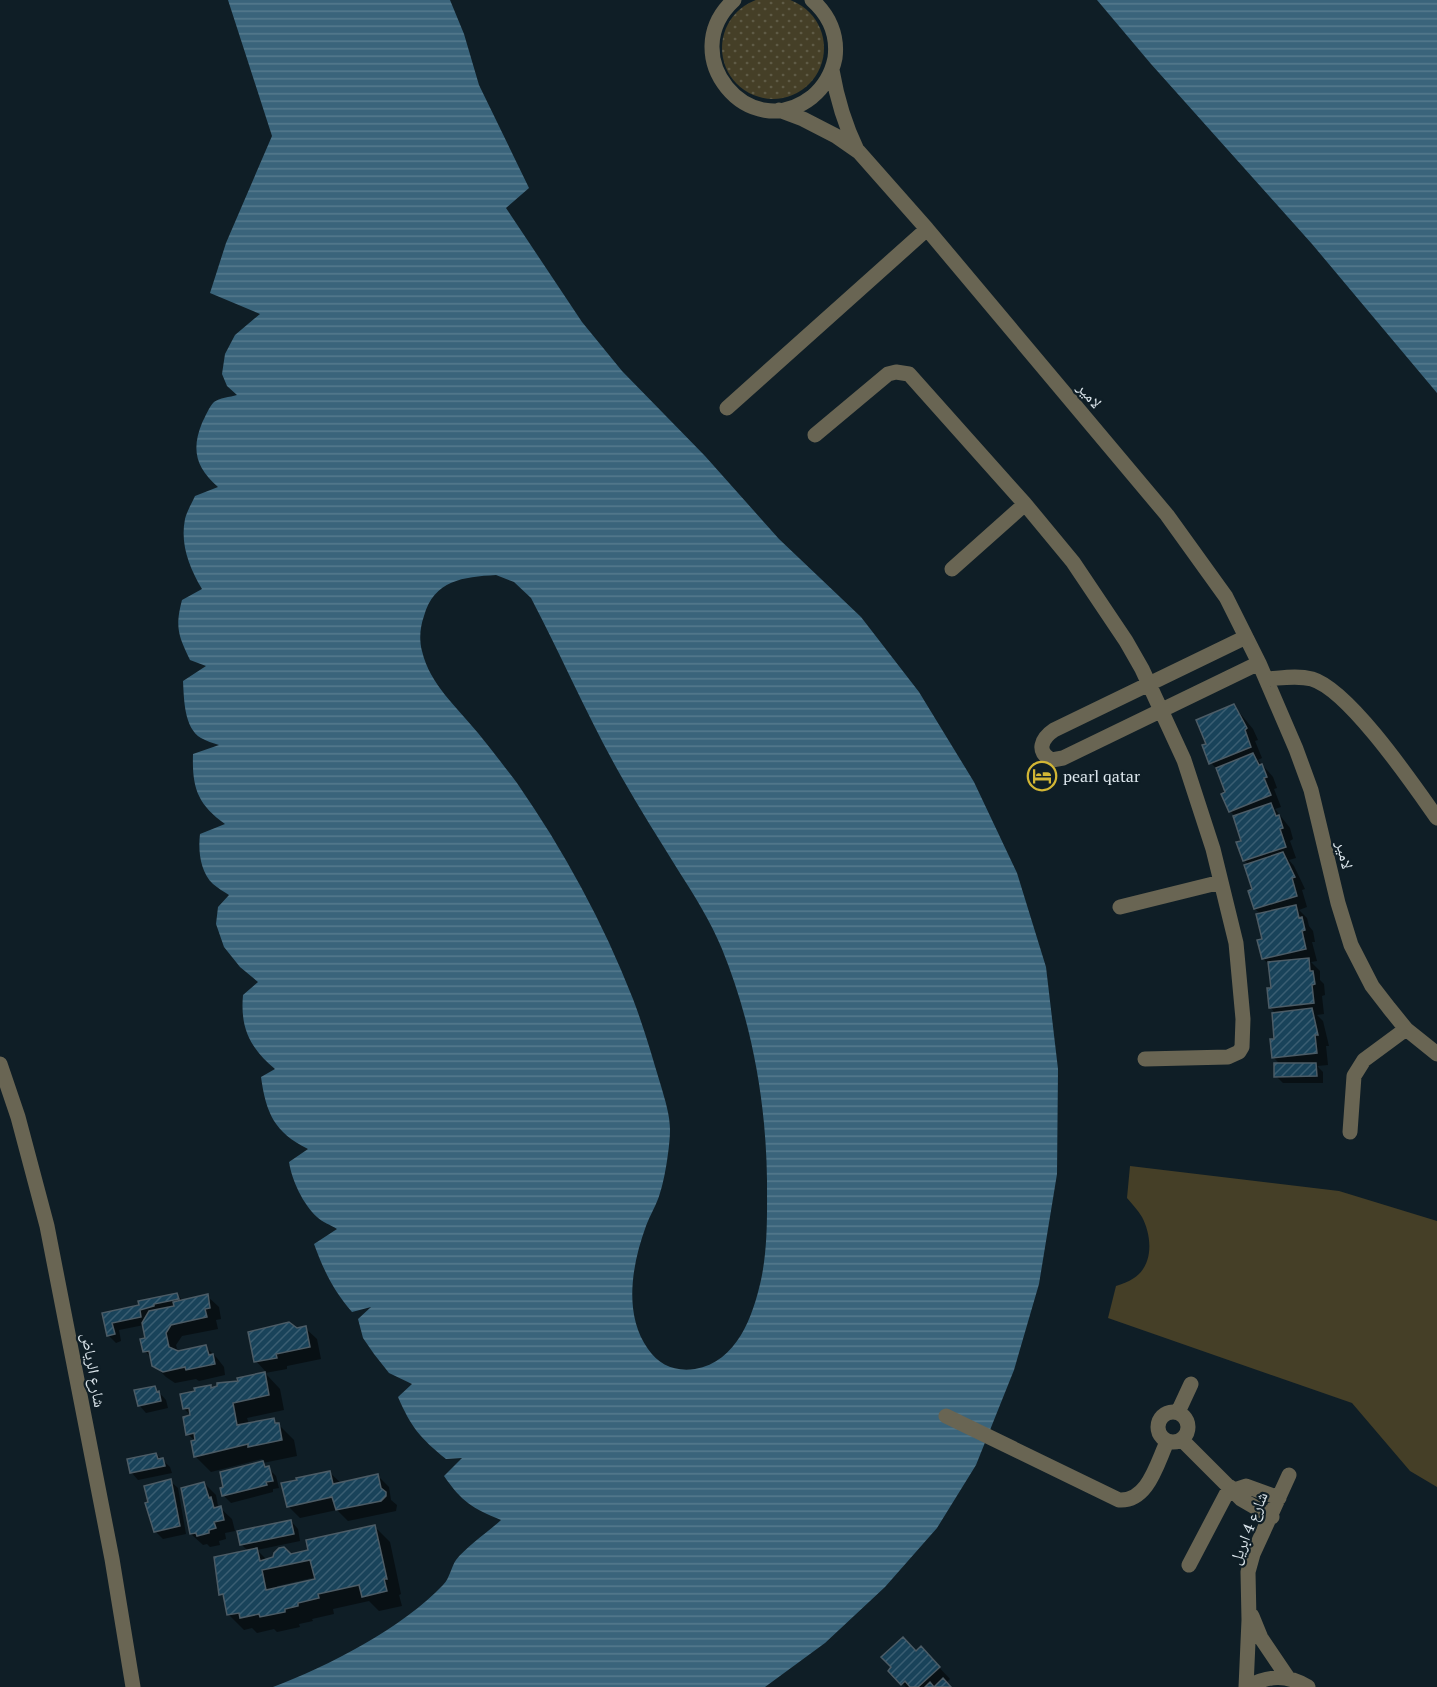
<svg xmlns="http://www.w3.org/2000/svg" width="1437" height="1687" font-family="'PT Serif','Noto Naskh Arabic',serif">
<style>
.grass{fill:url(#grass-dots)}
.park{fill:#453f27}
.water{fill:url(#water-rules);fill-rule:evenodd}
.shadow{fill:#0007;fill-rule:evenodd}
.building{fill:url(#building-hatch);stroke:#4c5c66;stroke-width:1.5;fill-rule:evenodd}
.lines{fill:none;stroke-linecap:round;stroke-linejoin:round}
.minor{stroke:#696553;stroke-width:15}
.labels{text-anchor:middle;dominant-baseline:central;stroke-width:4.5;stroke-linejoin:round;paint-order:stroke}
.street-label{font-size:16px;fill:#dbe5eb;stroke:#0f1e26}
.poi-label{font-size:16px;fill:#dbe5eb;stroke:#0f1e26;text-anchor:start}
</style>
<defs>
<pattern id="grass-dots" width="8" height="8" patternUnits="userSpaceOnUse" patternTransform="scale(1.5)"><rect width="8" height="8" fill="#453f27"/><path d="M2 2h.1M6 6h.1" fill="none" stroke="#5f5b46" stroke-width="1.8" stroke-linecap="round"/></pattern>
<pattern id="water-rules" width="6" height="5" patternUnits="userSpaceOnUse" patternTransform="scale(1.5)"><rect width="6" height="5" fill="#3a647b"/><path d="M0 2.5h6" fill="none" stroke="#567a8e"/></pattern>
<pattern id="building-hatch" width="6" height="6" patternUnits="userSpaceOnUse" patternTransform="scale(1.5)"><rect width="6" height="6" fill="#19435a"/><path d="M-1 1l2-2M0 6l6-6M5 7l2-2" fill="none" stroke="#3a5e72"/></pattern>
</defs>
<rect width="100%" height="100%" fill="#0f1e26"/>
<path class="grass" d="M722 48a51 51 0 1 1 102 0a51 51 0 1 1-102 0Z"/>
<path class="park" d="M1130 1166 1339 1191 1437 1221V1487L1410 1471 1352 1403 1108 1318 1116 1286C1122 1284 1128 1282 1134 1278 1154 1265 1152 1236 1142 1217 1138 1210 1132 1204 1127 1198Z"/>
<path class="water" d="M228 0H450L464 34 479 85 529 188 506 208 582 322 622 371 705 456 779 539 861 617 919 692 974 782 1017 873 1046 967 1058 1069 1057 1174 1039 1284 1014 1370 976 1465 937 1528 885 1587 825 1643 765 1687H273C327 1667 404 1627 443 1585 450 1578 451 1567 456 1560 465 1548 489 1531 501 1520 472 1508 462 1502 444 1476L462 1458 446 1459C420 1438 411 1427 398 1397L412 1384 389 1373 374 1354 363 1338 358 1319 371 1307 352 1312C333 1290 324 1271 314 1244L337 1229C331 1225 322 1222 317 1217 303 1204 292 1181 289 1162L308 1149C274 1132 266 1113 261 1077L275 1069C250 1048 240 1028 243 995L258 982 240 967 224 947 216 924 218 907 229 895C224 892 218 888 213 884 200 872 198 850 200 834L225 824C197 804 192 787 193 754L219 745C213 743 206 741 201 738 184 728 184 699 183 681L206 666 190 660C178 635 175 627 182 600L202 589C189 567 180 544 185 519 187 511 192 503 195 496L218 487C196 468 191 450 202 423 205 417 209 407 214 402 219 398 230 397 237 395L227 386 222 374 225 354 235 335 260 314 210 293 226 243 272 136ZM496 575 514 582 531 598C562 657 588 718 621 776 639 808 659 839 678 870 694 895 711 922 722 949 752 1023 766 1101 767 1180 767 1213 768 1247 761 1280 753 1316 737 1362 695 1369 675 1372 659 1365 648 1349 623 1314 632 1264 646 1226 650 1215 657 1204 660 1193 665 1179 670 1145 670 1130 670 1115 665 1100 661 1086 652 1056 644 1028 633 999 603 922 564 851 517 783 504 766 491 749 478 733 457 707 430 685 422 651 419 640 420 627 424 616 434 580 463 577 496 575Z
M1097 0H1437V393L1312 244 1151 64Z"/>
<path class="shadow" d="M1234 706 1253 729 1258 740 1255 741 1262 758 1258 760 1273 777 1277 788 1274 789 1281 807 1275 809 1290 828 1293 839 1290 841 1296 858 1289 860 1294 866 1305 889 1302 890 1307 907 1299 910 1307 918 1309 926 1313 931 1315 942H1312L1317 961 1311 962 1320 971V980L1324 984 1325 995 1322 996 1324 1014 1317 1015 1323 1021 1329 1046H1326L1328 1065 1317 1066 1323 1072V1083H1283L1276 1076 1280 1064 1274 1058 1276 1014 1270 1007 1272 989 1270 965 1263 959 1261 914 1255 909 1249 865 1244 860 1243 842 1236 817 1230 811 1227 793 1218 770 1211 763 1208 745Z
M177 1294 183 1301 207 1296 219 1307 221 1319 216 1320 218 1329 182 1336 176 1345 178 1353 206 1347 217 1358 224 1367 225 1375 199 1381 196 1379 175 1383 166 1377 154 1365 152 1359 145 1351 147 1339 144 1325 119 1330 121 1341 116 1343 108 1335 103 1314 140 1306Z
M305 1328 317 1339 321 1359 287 1366V1369L265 1373 280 1389 284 1410 247 1418 249 1424 273 1419 294 1440 297 1456 263 1463 276 1476 279 1488 273 1489V1492L231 1503 223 1495 225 1488 221 1473 265 1462 262 1459 211 1472 196 1457 195 1441 188 1434 192 1416 184 1409 196 1392 210 1386 213 1389 239 1383 238 1379 267 1373 256 1361 296 1330Z
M155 1388 166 1400 168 1408 146 1413 139 1405Z
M156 1454 170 1467 172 1473 138 1480 131 1472Z
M330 1473 341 1483 377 1475 389 1487 391 1500 397 1505 396 1511 348 1521 337 1510 300 1518 288 1506 299 1481Z
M170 1481 178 1488 186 1534 163 1539 156 1532Z
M204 1483 216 1495 218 1506 232 1519 235 1531 225 1533 226 1539 219 1541 220 1545 210 1547 207 1544 203 1545 191 1534Z
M291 1521 298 1529 300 1541 257 1550 267 1560 310 1551 374 1526 390 1542 401 1594 399 1595 402 1606 379 1611 369 1601 333 1609 334 1614 312 1619 313 1621 299 1624 300 1627 277 1632 274 1629 257 1633 252 1628 244 1630 228 1614 225 1599 221 1594 248 1551 241 1544ZM316 1577V1581L277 1589V1586Z
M916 1653 932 1660 950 1679 946 1683 950 1687H906L890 1671Z"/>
<path class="building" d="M1234 704 1247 728 1245 730 1251 747 1209 764 1202 745 1206 744 1196 720Z
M1253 753 1259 765 1262 764 1267 777 1264 778 1271 795 1229 812 1221 794 1225 792 1216 768Z
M1271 803 1276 816 1279 815 1283 828 1280 829 1286 847 1243 861 1236 842 1241 841 1233 816Z
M1283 852 1295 877 1292 878 1297 896 1254 909 1248 891 1252 889 1244 865Z
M1296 905 1299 918 1302 917 1305 930 1302 931 1306 949 1262 959 1257 940 1262 939 1256 914Z
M1309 958 1310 971H1313L1315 984 1312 985 1314 1003 1269 1008 1267 988H1271L1268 962Z
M1312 1008 1318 1035H1315L1317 1053 1272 1058 1270 1039H1274L1272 1013Z
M1274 1063H1316L1317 1076 1274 1077Z
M177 1293 179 1299 154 1304V1306L140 1310 141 1317 112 1323 115 1334 107 1336 102 1313 139 1305 138 1301Z
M208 1294 210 1308 205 1309 207 1317 171 1325 166 1333 169 1347 178 1351 206 1345 209 1355 213 1354 215 1364 186 1370 185 1367 163 1372 152 1366 149 1351 143 1352 140 1339 145 1338 142 1323 149 1311 174 1306 173 1302Z
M289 1322 297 1328 306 1326 310 1347 276 1354 277 1358 254 1362 248 1332Z
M265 1372 269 1395 233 1403 237 1425 274 1418 275 1423H279L282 1440 248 1447V1444L194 1457 191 1441 195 1440 194 1433 186 1435 183 1417 190 1415 189 1408 183 1409 180 1394 195 1391 194 1388 211 1385V1388L217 1386V1383L238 1381 237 1378Z
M155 1386 157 1392 159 1391 161 1401 138 1406 134 1390Z
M156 1453 158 1459 163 1458 165 1466 130 1473 127 1459Z
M263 1461 265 1467 269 1466 273 1481 266 1482 267 1485 222 1496 220 1488 223 1487 220 1472Z
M330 1471 333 1484 378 1474 381 1488 386 1492V1496L381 1501 336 1510 332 1497 287 1507 281 1483 297 1480 296 1478Z
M171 1479 180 1526 154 1532 145 1503 148 1502 144 1486Z
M204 1482 209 1498 211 1497 214 1508 221 1506 224 1520 214 1522 216 1528 209 1530V1533L197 1536 196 1533 190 1534 181 1488Z
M291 1520 294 1534 240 1545 237 1531Z
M375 1525 387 1579H384L387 1591 362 1597 359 1585 318 1594 319 1598 298 1603V1606L285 1609V1612L260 1617 259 1614 240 1618 239 1613 227 1615 223 1594 219 1595 214 1557 257 1548 260 1561 273 1557 274 1553 279 1548 284 1547 291 1554 308 1550 306 1540ZM310 1560 315 1579 266 1590 262 1570Z
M903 1637 916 1651 921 1646 940 1667 918 1687H910L905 1681 901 1685 888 1671 891 1667 881 1657Z
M943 1678 951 1687H925L930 1682 934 1687Z"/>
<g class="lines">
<path class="minor" d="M734 0C674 55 749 146 812 97 824 87 832 73 835 58 838 35 829 15 812 0
M832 70C837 99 844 123 857 150
M779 110 803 119 836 136 859 152 927 229 1167 515 1226 597 1259 663 1296 749 1311 790 1338 903 1351 945 1372 986 1389 1008 1406 1029 1437 1054
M727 408 927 229
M815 435 888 374 896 372 909 374 1025 504 1073 562 1126 641 1142 669 1184 760 1213 849 1236 943 1243 1019 1242 1047 1239 1052 1228 1057 1145 1059
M952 569 1025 504
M1246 637 1054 730C1042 738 1035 752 1052 760L1063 758 1259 663
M1267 679C1282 678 1297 675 1312 679 1349 690 1413 784 1437 818
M1120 907 1221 882
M0 1064 18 1117 47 1226 112 1559 133 1687
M1350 1132 1354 1076 1364 1060 1406 1029
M1158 1427a15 15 0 1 1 30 0a15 15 0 1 1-30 0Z
M1178 1412 1191 1384
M946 1416 1119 1500C1148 1502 1157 1463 1167 1442
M1182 1440 1241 1499 1272 1517
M1234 1490 1246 1486 1279 1498
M1189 1565 1230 1487
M1252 1616 1261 1638 1288 1678
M1246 1687 1249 1620 1248 1572 1253 1554 1289 1475
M1247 1687C1268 1675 1287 1674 1308 1687"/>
</g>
<defs>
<g id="hotel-ring" transform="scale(1.5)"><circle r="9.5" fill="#0f1e26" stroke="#d2b635" stroke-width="1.5"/><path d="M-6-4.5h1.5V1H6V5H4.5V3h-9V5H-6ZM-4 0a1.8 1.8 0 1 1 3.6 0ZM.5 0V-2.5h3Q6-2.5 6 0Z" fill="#d2b635"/></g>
</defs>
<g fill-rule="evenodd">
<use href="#hotel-ring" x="1042" y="776"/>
</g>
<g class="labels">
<g class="street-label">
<text transform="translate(1090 395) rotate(50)">لامير</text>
<text transform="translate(1345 855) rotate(77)">لامير</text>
<text transform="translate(94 1370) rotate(80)">شارع الرياض</text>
<text transform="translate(1248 1528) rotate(-68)">شارع 4 ابريل</text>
</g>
<g class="poi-label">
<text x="1063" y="776">pearl qatar</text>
</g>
</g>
</svg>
